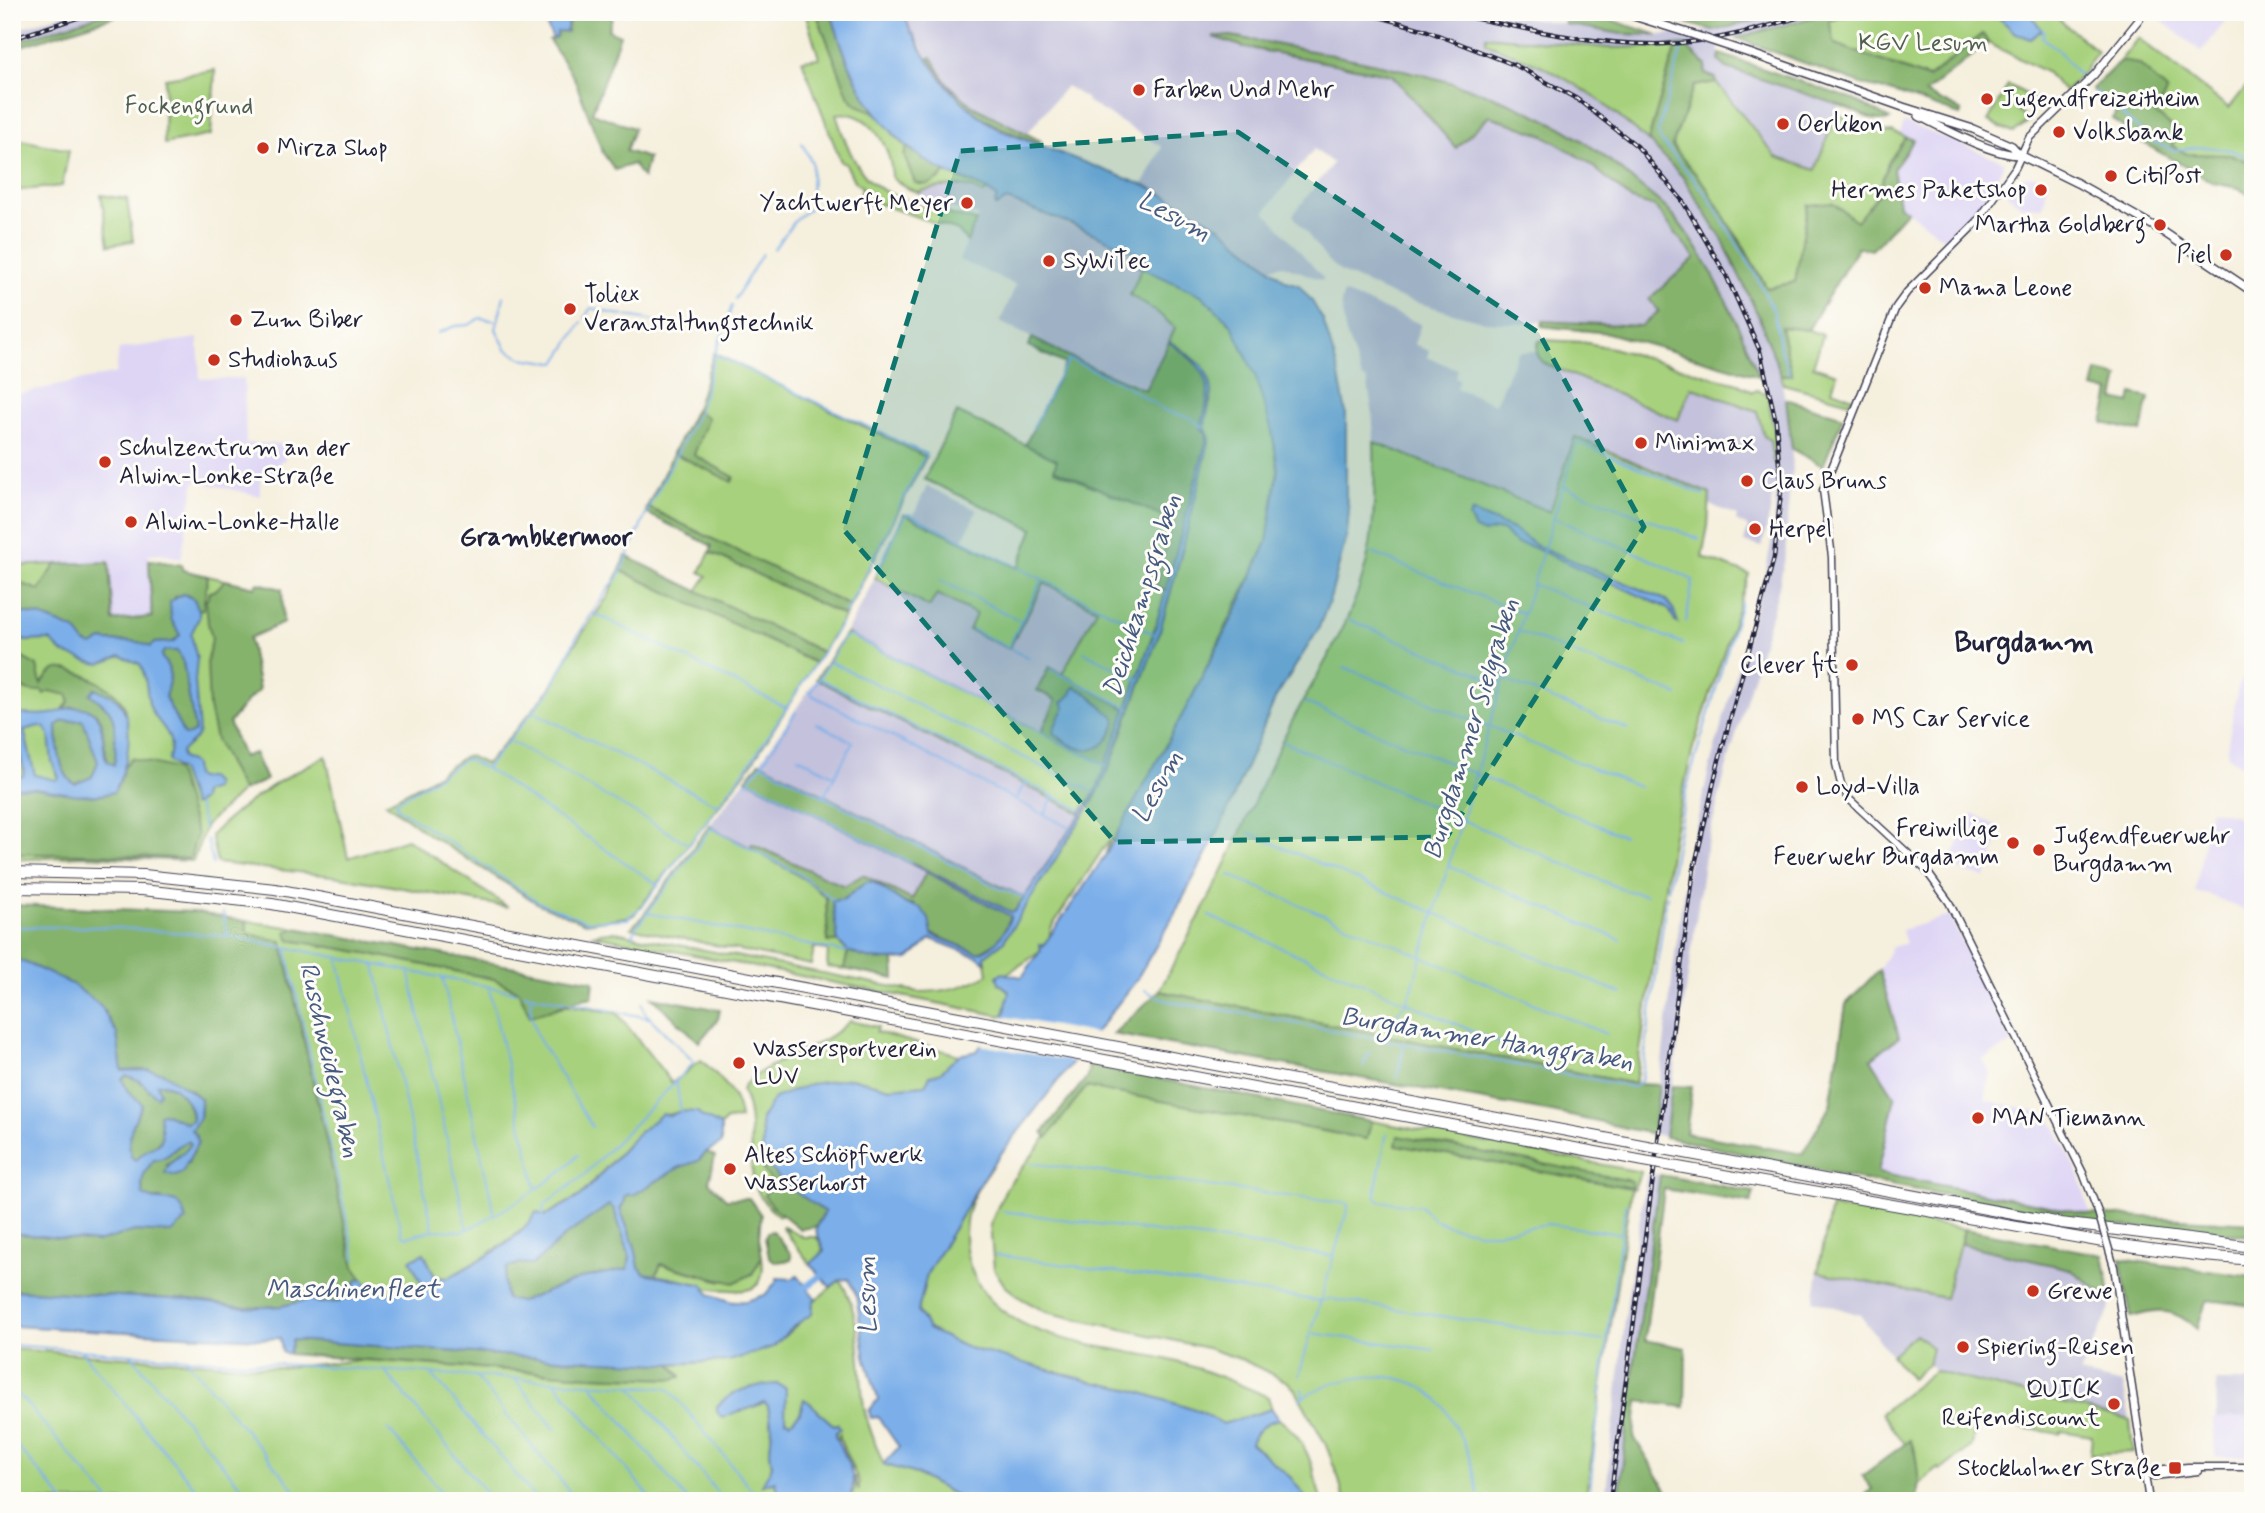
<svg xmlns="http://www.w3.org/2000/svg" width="2265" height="1513" font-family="Mynerve,sans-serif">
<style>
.built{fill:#ded5f5}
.industrial{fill:#c3c1db}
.green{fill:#a7d17d;stroke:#647a5c;stroke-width:2}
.forest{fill:#85b36c;stroke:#546a54;stroke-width:2}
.water{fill:#7cafe9;stroke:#4f6892;stroke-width:2;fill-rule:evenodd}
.pier{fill:#f5efdd}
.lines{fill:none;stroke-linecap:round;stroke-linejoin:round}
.stream{stroke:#7cafe9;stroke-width:2}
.canal{stroke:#7cafe9;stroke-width:7}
.tertiary-casing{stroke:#424153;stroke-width:9}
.secondary-casing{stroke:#424153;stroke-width:10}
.motorway-casing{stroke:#424153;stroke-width:12}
.tertiary{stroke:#fff;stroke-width:6}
.secondary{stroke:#fff;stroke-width:7}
.motorway{stroke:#fff;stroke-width:10}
.rail-casing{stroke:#22223b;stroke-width:4.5}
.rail{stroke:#fdfcf7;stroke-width:2;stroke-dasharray:5;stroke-linecap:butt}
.tertiary-bridge-casing{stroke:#424153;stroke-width:9;stroke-linecap:butt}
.secondary-bridge-casing{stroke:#424153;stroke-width:10;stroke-linecap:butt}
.motorway-bridge-casing{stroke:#424153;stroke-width:12;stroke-linecap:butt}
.tertiary-bridge{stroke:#fff;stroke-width:6}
.secondary-bridge{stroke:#fff;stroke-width:7}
.motorway-bridge{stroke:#fff;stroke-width:10}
.marked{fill:#0f766e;fill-opacity:0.2;stroke:#0f766e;stroke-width:5;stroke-dasharray:14 9;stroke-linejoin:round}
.poi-dot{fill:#c8321e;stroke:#fdfcf7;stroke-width:2.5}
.labels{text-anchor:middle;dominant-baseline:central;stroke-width:6;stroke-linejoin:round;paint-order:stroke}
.park-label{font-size:24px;fill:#515f52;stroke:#fdfcf7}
.poi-label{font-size:24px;fill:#22223b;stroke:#fdfcf7;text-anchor:start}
.water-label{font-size:26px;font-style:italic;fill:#465a81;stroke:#fdfcf7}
.neighbourhood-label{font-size:26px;font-weight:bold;fill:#22223b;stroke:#fdfcf7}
.quarter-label{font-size:28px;font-weight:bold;fill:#22223b;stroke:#fdfcf7}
</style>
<rect width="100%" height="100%" fill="#fdfcf7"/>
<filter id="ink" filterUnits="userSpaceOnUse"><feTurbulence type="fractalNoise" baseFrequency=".0143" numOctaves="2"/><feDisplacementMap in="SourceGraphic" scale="14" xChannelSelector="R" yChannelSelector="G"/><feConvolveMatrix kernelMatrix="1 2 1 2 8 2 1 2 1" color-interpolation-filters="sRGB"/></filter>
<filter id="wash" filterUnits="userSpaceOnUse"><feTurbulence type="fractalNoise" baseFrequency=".00686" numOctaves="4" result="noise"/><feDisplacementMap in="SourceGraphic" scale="28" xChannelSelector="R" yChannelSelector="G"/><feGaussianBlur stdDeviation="1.57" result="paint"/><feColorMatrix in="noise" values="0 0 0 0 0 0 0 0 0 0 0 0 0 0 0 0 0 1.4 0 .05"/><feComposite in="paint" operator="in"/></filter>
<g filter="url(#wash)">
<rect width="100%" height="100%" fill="#f5efdd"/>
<path class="built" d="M2159 12H2232L2202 52 2155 16Z
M1904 122 2005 162 1991 190 1949 242 1899 205 1893 169 1913 140 1900 134Z
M2026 175 2036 176 2049 180 2043 207 2022 206 2007 195 2019 179Z
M198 338 200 379 244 378 246 443 284 444 285 460 280 461V476H260V496L195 481 181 559 161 553 149 554 153 617 113 621 109 562 12 566V401H19L18 394 116 373 119 349Z
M2253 676V775L2228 756 2227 748 2238 687 2244 677Z
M2210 809 2236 816 2253 833V914L2212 896 2195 892Z
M1973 813 1995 825 2001 831 1985 878 1950 867V861Z
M1949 916 2012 1043 1983 1059 1990 1073 1985 1100 2048 1114 2079 1175 2090 1214 1878 1173 1895 1097 1871 1059 1899 1037 1879 970 1892 947 1906 943 1902 930Z
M2253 1417V1456L2215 1457 2213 1418Z"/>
<path class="industrial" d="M70 12H110L12 43V31Z
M904 12H1496L1622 34 1658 35 1713 31 1788 12H1832L1719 41V61L1727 68 1839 105 1816 171 1776 157 1716 82V78L1705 74 1685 45 1609 48 1486 37V43L1542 66 1599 100 1648 141 1682 176 1722 239 1758 315 1778 365 1789 418 1793 472 1790 479 1785 558 1777 595 1726 769 1706 849 1665 1137 1653 1134 1681 908 1691 848 1710 766 1767 565 1774 527 1776 488H1773L1771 508 1762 547 1744 542 1748 527 1736 521 1737 516 1709 504V494L1575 437 1550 512 1374 442 1372 409 1367 380 1362 378 1345 331 1341 302 1344 293 1421 324 1414 344 1429 351 1427 357 1457 369 1455 377 1459 379 1456 388 1495 404 1518 352 1536 351 1538 357 1677 419 1690 387 1757 411 1764 436 1770 440 1773 461 1776 464 1775 435 1767 393 1730 309 1700 254 1667 210 1554 124 1504 101 1418 72 1231 36 1216 37 1244 47 1392 75 1456 148 1489 116 1543 135 1588 162 1632 200 1655 207 1695 258 1650 298 1660 311 1641 326 1543 321 1524 324 1485 322 1446 311 1394 296 1341 272 1327 260 1293 215 1333 163 1314 149 1265 211 1324 279 1321 280 1283 265 1270 268 1219 226 1143 184 1162 147 1086 101 1087 99 1066 86 1026 135 972 106 945 81 932 57 929 58 914 33 911 34Z
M951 186 977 189 983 193 987 190 998 199 1007 200 1136 252 1133 264 1142 267 1130 295 1157 312 1175 328 1145 390 1082 363 1000 322 1016 285 959 260 978 216 924 200 919 191Z
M927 486 977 510 962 542 912 518Z
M875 578 928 606 936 594 977 615 969 630 1009 649 1044 583 1097 610 1062 674 1049 667 1038 691 1056 700 1041 733 846 633Z
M816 679 1080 813 1024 897 993 883 760 762Z
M746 779 926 872 913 900 863 875 845 886 752 844 750 848 715 830 710 825Z
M1647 1173 1660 1175 1628 1412 1619 1501H1605L1628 1294Z
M1961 1244 2070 1269 2111 1300 2109 1311 2080 1374 2123 1384 2130 1420 1934 1371 1928 1364 1932 1348 1916 1334 1891 1355 1860 1315 1813 1300 1818 1272 1945 1298Z
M2216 1381H2253V1417L2217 1418Z"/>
<path class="green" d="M805 12H816L849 97C859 108 868 106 877 114 888 124 894 139 907 147L904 156 939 180 945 172 987 190 983 194C968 181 938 187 920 191V193L909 189 892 178C892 149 871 109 836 114 842 134 852 161 866 177 888 201 945 213 976 221L967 242 958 231 880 204 871 205 860 195 862 187 854 181 846 164 841 162 802 60 819 58Z
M1859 12H2054L2062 22 2097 51 2084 72 2065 92 2046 72 1988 43 1983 34 1928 78 1835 44 1829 21Z
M1486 36 1609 48 1676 46 1648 141 1599 100 1571 82 1542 66 1486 43Z
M2138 38 2229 108 2253 78V197L2239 188 2214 183 2135 138 2113 119 2116 111 2092 89 2120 61Z
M215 70 211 135 164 144 165 78Z
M1716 82 1776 157 1815 170 1836 114 1882 133 1893 132 1906 137 1888 163 1878 194 1857 222 1832 203 1802 250 1795 282 1767 288 1740 240 1672 146 1694 86Z
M2008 85 2034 98 2018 111 2029 121 2013 133 1988 121Z
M12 138 69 150 62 186 12 191Z
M101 195 127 199 133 241 109 245Z
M1142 267 1201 295 1232 325 1255 375 1272 431 1278 469 1267 542 1192 697 1105 856 1111 837 1051 928 1049 939 1043 947 1040 945 1041 949C1036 957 1016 967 1006 974L1001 973 999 983 1009 991 1010 994 1003 1016 593 935C611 929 621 933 638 937L919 992C944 992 967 987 988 974L985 956 1003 942 1045 873 1096 797 1110 767 1159 634 1186 536 1208 432 1205 429V424C1206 413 1212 401 1212 391 1211 367 1187 352 1169 341L1175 328 1157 312 1130 295Z
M1780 327 1808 330 1823 335 1813 366 1837 374 1832 390 1853 398 1850 402 1783 384 1781 375H1791Z
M1544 340 1582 342 1612 348 1738 384 1753 392 1756 390 1767 393 1775 435 1776 465 1773 461 1770 440 1764 436 1757 411 1691 387 1678 420 1544 363C1536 355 1535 351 1539 341Z
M714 353 926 457 850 606 647 507 697 406Z
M957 412 1057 460 1054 470 1172 520 1156 587 1166 592 1128 710 1062 674 1097 609 1044 583 1009 649 969 630 976 614 937 594 929 607 875 578 904 514 1018 568 1033 529 924 479Z
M1575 437 1710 494 1708 526 1702 557 1749 574 1693 748 1673 835 1635 1084 1159 991C1181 950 1204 910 1224 868 1243 828 1260 787 1279 747 1306 689 1346 637 1363 575 1376 533 1375 486 1374 442L1550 512Z
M710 552 845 616 822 652 697 591 707 576 700 572Z
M12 559 13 566 56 564 40 590 113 621 152 617 149 560 182 565V570L255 587 257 583 282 589 283 623 249 638 259 690 246 702 229 723 243 757 254 753 266 780 242 791 206 825 193 861 82 856 12 860Z
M620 570 815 663 751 765 633 916 585 923 539 904 428 834 386 803 426 782 464 757 469 756 485 764 492 758 551 688 573 647 609 595Z
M846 633 1105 765 1096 791 1080 813 816 679Z
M326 756 348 858 407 839 508 907 341 877 217 863 211 835C244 801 283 777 326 756Z
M710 825 716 830C753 850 797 867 826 898L828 941 838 942 848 951 844 969 827 967 828 950 814 948 811 965 631 928 642 917Z
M246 921 295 928 290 940 366 953 494 979 519 991 530 1016 568 1005 617 1013 672 1083 701 1060C720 1078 738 1092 740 1119L726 1120 721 1126C709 1121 697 1113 684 1112 676 1111 670 1116 662 1114L638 1133 581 1195 531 1223 489 1254 448 1278 435 1277 424 1254 422 1284C407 1289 380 1301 367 1287 362 1281 358 1273 354 1267L248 934Z
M850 1021 878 1027 876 1032 959 1055 941 1072 930 1076 926 1085 890 1088 851 1078 761 1119 763 1154 767 1162 764 1170 773 1183 772 1206 783 1215 779 1216C732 1182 763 1134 742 1091L744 1085C777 1055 818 1051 850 1021Z
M1086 1087 1366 1139 1371 1121 1641 1172 1634 1188 1631 1189 1585 1501H1344L1339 1479 1325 1443 1296 1391 1288 1382 1243 1360 1207 1348 1046 1312 1022 1299 1005 1286 994 1269 990 1225 1006 1188Z
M1001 1152C992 1167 980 1182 973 1198 963 1218 963 1245 970 1266 995 1340 1093 1344 1157 1357 1195 1365 1233 1381 1268 1397L1272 1409 1223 1424 1201 1412 1133 1390 1093 1382 965 1347 928 1329 918 1311 927 1274 986 1173Z
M1831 1207 1964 1229 1945 1298 1818 1272Z
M783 1226 803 1237H816C827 1249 823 1255 810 1264L782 1227Z
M762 1257C768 1301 739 1289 708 1289L704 1285 656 1275 661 1264 721 1281 752 1274Z
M840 1280C863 1316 858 1365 864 1407 867 1426 877 1445 883 1464L916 1474 966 1501H848L855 1489 854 1476 859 1491V1482L840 1440V1433L837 1441 835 1436 837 1424 834 1425C822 1417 816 1406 804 1399L800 1414 791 1422 785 1420 777 1384 722 1418C737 1410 749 1411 765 1402L768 1406 772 1427 770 1452 772 1466 763 1485 775 1481 776 1487 787 1501H12V1349L278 1368 362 1360 590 1376 673 1379 681 1376 671 1364C716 1362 742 1363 782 1338 793 1331 799 1319 812 1314L813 1302Z
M1916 1334 1932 1348 1928 1364 1911 1379 1891 1355Z
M1934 1371 2130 1420 2133 1452 2090 1454 2092 1436 2062 1431 2060 1434 1976 1420 1972 1446 1940 1471 1938 1468 1917 1486 1915 1450 1910 1440 1904 1444 1881 1413Z
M1279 1419C1308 1440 1313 1467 1321 1501H1308L1291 1478 1251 1443C1256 1429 1265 1422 1279 1419Z"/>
<path class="forest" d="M110 12H129L12 49V43Z
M570 12H614L608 30 620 35 592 113 634 128 626 151 648 158 643 178 633 164 615 170 603 153 574 78 549 40 556 37 557 31 567 32Z
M816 12H831C841 48 854 83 876 113L857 105 849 97Z
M1550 12H1586L1658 35 1622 34 1564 24 1566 18Z
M1651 12H1783L1785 13 1713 31Z
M1832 12H1859L1829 21 1835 44 1928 78 1983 34 1988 43 1925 93 1962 111 1960 115 1890 91 1867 86 1736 38Z
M1231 36C1340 57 1452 71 1553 123 1582 138 1610 160 1635 182 1645 191 1657 199 1667 209 1707 251 1738 322 1759 376L1608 333 1542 326 1543 321 1641 326 1659 311 1649 299 1695 258 1655 207 1632 200 1588 162 1543 135 1489 116 1456 148 1392 75 1244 47 1213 37Z
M1684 45 1706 65 1705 74 1716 78V82L1694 86 1672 146 1706 186 1767 288 1795 282 1808 205 1832 203 1857 221 1878 194 1888 163 1906 137 1914 140 1893 169 1899 205 1907 211 1872 250 1858 247 1808 330 1781 327 1792 375H1781L1758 315 1722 239 1682 176 1648 141 1676 46Z
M1720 54 1854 100 1890 119 1885 121 1872 119 1839 105 1727 68 1719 61Z
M932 57 945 81 972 106 1041 141 1039 143C983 124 961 109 929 58Z
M2120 61 2139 64 2167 91 2155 113 2178 132 2172 146 2187 154 2231 155 2253 163V197L2239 188 2214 183 2135 138 2113 119 2116 111 2092 89Z
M907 147 945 172C937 183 928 187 915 183L904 156Z
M1032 338 1082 363 1145 390 1169 342C1184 354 1207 367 1209 389 1210 399 1203 417 1201 428L1207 434 1206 443 1166 592 1156 587 1172 520 1054 469 1057 460 1025 445 1065 364 1028 346Z
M2097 372 2119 377 2114 399 2130 403 2132 394 2149 398 2141 432 2103 423 2110 392 2093 388Z
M1786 399 1843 417 1823 466 1792 449Z
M695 410 708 418 694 455 734 477 732 482 673 453Z
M647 507 850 606 845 616 710 552 712 546 646 513Z
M626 556 822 652 815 663 620 570Z
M12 559 20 583 39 590 56 564 109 562 113 621 152 617 149 560 182 565V570L208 576 203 609 199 610 189 596 183 594 175 597 171 619 180 635 173 642 154 643 151 647C132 636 121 645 102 640L92 646 85 643 75 630 40 616 12 611Z
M225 580 255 587 257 583 282 589 283 623 249 638 259 690 246 702 229 723 243 757 254 753 266 780 242 791 216 740 209 708 207 662 212 638 208 623 206 601 210 592 216 590Z
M169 650H177L183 662 195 731 190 735H184L165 697 170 677 168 667 161 656 163 651Z
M12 652 37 666 41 684C46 679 50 670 58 669 75 667 118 689 124 706 125 707 125 716 126 717 118 699 114 696 95 689 100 702 110 708 114 718 119 730 117 753 114 765L107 761 101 720 95 713 72 707 60 713 69 702 68 695 49 691 44 694 41 690C30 695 19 687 12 679Z
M1049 667 1128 710 1105 765 1041 733 1056 700 1037 690Z
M83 720 98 762 92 777 75 784C58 775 57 742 57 725L63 721Z
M131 758 176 769 197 834 190 859 93 854H12V788L27 786 94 796 120 781 124 768Z
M760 762 993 883 1024 897 1015 911 1011 912 911 862 909 863 746 779Z
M752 844 844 886 863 875 912 900 926 872 1011 916 1000 940 978 953 932 934 914 904H906L874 882 844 899 833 901 838 942H828L826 898 813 884 750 848Z
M12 905 193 912 246 921 248 934 282 941 354 1267 363 1279 357 1280 350 1294 339 1302 319 1303 310 1299 282 1306 245 1308 189 1300 12 1290V1233L97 1242 135 1231 172 1232 186 1220 161 1199H150L143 1195C140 1179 144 1172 154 1160 173 1158 172 1146 188 1141L191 1144C184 1154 175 1157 167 1165L188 1163 198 1142 195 1134 190 1130 192 1126C203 1120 201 1110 201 1099L186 1087 148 1070 122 1071 120 1069 117 1034 101 1006 72 984 22 961 12 960Z
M295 928 594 981 592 998H586L530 1016 519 991 494 979 366 953 290 940 286 932Z
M848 951 880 960H894L895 979 844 969Z
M1879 970 1899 1037 1871 1059 1895 1097 1878 1173 2090 1214 2253 1223V1236L2112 1226 1859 1179 1665 1137 1672 1086 1692 1087 1686 1133 1802 1154 1830 1106 1846 1004Z
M1159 991 1635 1084 1659 1085 1653 1134 1552 1112 1113 1034Z
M652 997 720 1010 718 1019 699 1042Z
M1089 1065 1371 1121 1367 1139 1086 1087 1047 1138 1043 1132 1087 1077Z
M126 1076 135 1077 152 1092 156 1084C175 1081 192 1103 192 1121L187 1123 163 1113 161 1124 164 1135C158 1148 144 1150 136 1161L132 1158C124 1138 134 1123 142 1104L127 1090 122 1079Z
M1398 1136 1632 1181 1631 1188 1396 1145Z
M706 1152 715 1156 709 1182 726 1199 749 1198 761 1215 759 1238 762 1257 752 1274 734 1283 661 1264 656 1275 644 1273 639 1267 635 1247 620 1209 625 1201 624 1197 628 1194 633 1195 680 1167 698 1161Z
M767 1162 784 1183 825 1212 815 1227 800 1229 772 1206 764 1195 773 1183 763 1170Z
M1660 1175 1754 1192 1751 1203 1664 1189 1645 1340 1686 1348 1685 1407 1638 1401 1634 1437 1670 1496 1664 1501H1619L1628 1412Z
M609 1205 614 1209 630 1257 628 1269 582 1278 520 1302 506 1299 504 1280 507 1268 544 1253 582 1222Z
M1964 1229 2103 1255 2111 1300 2070 1269 1961 1244Z
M773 1231 791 1254V1260L776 1262 769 1257 765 1238 768 1232Z
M2120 1259 2253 1277V1306L2216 1301 2206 1302 2197 1329C2174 1308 2160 1309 2131 1317Z
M292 1340 542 1358 671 1364 681 1377 673 1379 590 1376 289 1354Z
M1910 1440C1917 1453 1921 1487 1916 1501H1857L1872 1489 1862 1476Z"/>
<path class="water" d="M540 12H570L566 32H557L556 37 553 39Z
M831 12H904L911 33H913C932 73 962 107 1000 130L1151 188 1219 226 1286 281 1299 285 1312 301 1323 320 1338 370 1346 413V496L1349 510 1347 534 1331 596 1318 630 1276 697 1222 824 1173 917 1139 975V977L986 1173 927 1274 918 1311 928 1329 965 1347 1093 1382 1133 1390 1201 1412 1223 1424 1272 1409 1279 1419C1265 1422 1256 1429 1251 1443L1291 1478 1308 1501H966L916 1474 883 1464 899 1447 878 1417 871 1418 869 1411 878 1399 865 1356 856 1294 848 1279 840 1280 830 1287 810 1264 824 1252C820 1229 808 1239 825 1212L783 1183 768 1165 763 1154 761 1119 774 1098 811 1084 851 1078 890 1088 925 1085 930 1076 941 1072 959 1055 977 1051 1005 1013 1009 991 999 983 997 976 1001 973 1022 977 1041 950 1040 945 1043 946 1105 856 1192 697 1239 605 1267 542 1278 469 1272 431 1255 375 1232 325 1201 295 1133 264 1136 252 1071 224 1007 200 996 206 995 203 997 197C979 182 954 178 934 166 874 129 850 77 831 12Z
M1993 12H2029L2042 30 2030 39 2014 32Z
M1169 341 1203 366 1209 379 1212 391 1205 424V429L1209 434V443L1186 536 1159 634 1100 789 1003 942 985 956V962L978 957 931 939 909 959C883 961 857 962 838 942L832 901 844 899 866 882H873L906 904 921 908 929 919 932 935 978 953C996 948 1005 933 1011 916L909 863 910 862 1011 912 1015 911 1096 791 1154 633 1206 443 1207 434 1201 428C1208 398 1216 381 1190 358 1183 352 1174 347 1169 341Z
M1472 512 1515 530 1536 545 1666 600 1673 608 1678 623 1675 622 1670 611 1665 607 1530 546C1529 546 1518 544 1517 544 1501 535 1510 524 1484 533L1475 529 1469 518Z
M183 594 194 599 199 610V618L191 634 197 659 195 681 199 732 196 738 181 752 182 758 194 764 195 775 198 778H209L215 784 214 789 203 793 202 800 193 806 180 770 168 761C179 729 153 725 149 703 146 689 147 677 140 664L121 656 100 664 90 662 63 653 50 640 25 641 12 635V611L40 616 75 630 85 643 92 646 102 640C122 645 132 636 151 647L154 643 173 642 180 635 171 619 170 602ZM164 651H177L183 662 195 731 190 735H184L165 697 170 677 168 667 161 656Z
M1074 687C1092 693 1096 703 1109 713 1111 714 1113 714 1114 716 1118 721 1114 727 1112 732 1097 761 1073 750 1053 732L1058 719 1065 708 1062 703 1071 694Z
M95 689C103 692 114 695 119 702 137 726 127 768 114 792 81 803 46 784 12 788V777L23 776 24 770 12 731V715C25 713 38 716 50 714 58 713 64 708 71 708 105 704 102 731 105 756L107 761 114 765C116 757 116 750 115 742 115 714 113 711 90 694ZM83 720 98 762 92 777 75 784C58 775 57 742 57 725L63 721ZM39 726 45 728 49 735 52 762 59 778 56 780 35 775 24 730Z
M12 960 22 961 72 984 101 1006 117 1034 122 1071 148 1070 164 1073 201 1099 200 1118 191 1130 195 1134 198 1142 182 1173 176 1176 165 1173C170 1158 183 1157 191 1144L188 1141C172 1146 173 1158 154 1160 144 1172 140 1179 143 1195 163 1208 179 1188 186 1220L172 1233 135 1231 97 1242 12 1233ZM126 1076C141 1078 146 1088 157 1097L160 1092 157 1084C176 1082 193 1103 192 1120L187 1123 163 1113 159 1114C167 1158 157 1135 136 1160L132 1158C124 1138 134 1123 142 1104L127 1090 122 1079Z
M680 1111 698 1112 701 1116 721 1126V1144L706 1152 698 1161 680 1167 633 1195 628 1194 624 1197 625 1201 620 1209 635 1247 639 1267 644 1273 704 1285 709 1294 733 1302 746 1301 765 1295 776 1282 777 1278 792 1279 797 1275 816 1299 813 1302 812 1314 794 1326 773 1347 729 1361 661 1364 542 1358 292 1340 289 1353 286 1354 282 1352 280 1338 259 1339 12 1326V1290L189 1300 245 1308 282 1306 310 1299 319 1303 339 1302 350 1294 357 1280 363 1279C376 1302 401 1291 422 1284L410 1260 424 1253 435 1277 448 1278C476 1262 522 1241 536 1212L545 1216 582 1195 638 1133 662 1114 670 1116ZM609 1205 614 1209 630 1257 628 1269 582 1278 520 1302 506 1299 504 1280 507 1268 520 1263 533 1265 565 1236Z
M777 1384 786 1388 785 1420 791 1422 800 1413 804 1399C816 1406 822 1417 834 1425L838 1424 840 1429 836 1432 835 1436C845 1458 861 1477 848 1501H787L776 1487 775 1481 762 1485 772 1466 770 1452 772 1427 768 1406 764 1402C749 1411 736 1410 722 1418L717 1412V1406C734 1389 754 1385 777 1384Z"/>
<path class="pier" d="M1002 1016 1098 1034 1076 1062 980 1045Z"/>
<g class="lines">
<path class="stream" d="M1689 18 1691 12
M2042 29 2045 31 2042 37 2057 49 2082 79
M1682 47 1658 132 1660 139 1708 196 1753 270 1774 312 1780 347 1789 374
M2095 91 2152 141 2173 150 2204 147 2231 150 2253 159
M802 143 812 163 811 199
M774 249 797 218 809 209
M504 296 496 329 506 349 521 358 556 363 582 322
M735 299 762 254
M585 318 590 309 593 308C618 318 645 315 668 327
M438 333 455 326 469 325 480 318 496 321
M716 355 926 454 845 614
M1033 428 1055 383 1069 359 1124 384 1165 411 1191 418 1203 427
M1563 486 1699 539
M1554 518 1643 556 1693 580 1686 622
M1372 553 1522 613
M877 573 904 516 909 514 1154 634
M940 580 1021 621
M1532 584 1684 644
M594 613 787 708
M1350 620 1501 683
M972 630 1029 658
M1520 632 1678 695
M1008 648 1042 580
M1084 652 1139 680
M829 661 1094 792
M1344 667 1488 727
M1050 669 1130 709
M820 679 1081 810
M1505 680 1627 729
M1304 702 1623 836
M534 712 716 804
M816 723 853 742 824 796
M1489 726 1639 787
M510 741 687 843
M1284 742 1621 889 1646 895
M798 757 835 776
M762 764 999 888 1023 897
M486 768 552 688 576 638 611 585 617 580 651 503 699 411 715 354 732 306
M749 780 762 764 796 712
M746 783 749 780 911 863
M1016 799 1025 783
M198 805 204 828
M1045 814 1053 797
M711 828 799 874 833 900
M1070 828 812 695 811 692 844 637 851 636 1107 766
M1249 833 1622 994
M207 839 213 864
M1448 866 1621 940
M1229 875 1606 1034
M1668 889 1686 790 1741 603
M223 913 228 936 516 992
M648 913 844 952 850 950
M1209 916 1502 1044
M628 917 642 907 755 756 842 622
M629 919 586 921 540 903 398 808 396 802 466 759 488 770 658 885
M638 925 713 826
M12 927H104L228 936
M633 935 637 925
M286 947 356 1261
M338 957 402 1235 407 1237 433 1230 462 1231 470 1228C501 1212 556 1181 578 1155
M375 965 433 1230
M409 971 467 1228
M443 979 494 1213
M489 988 536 1187
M1145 990C1169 1006 1196 1005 1225 1010L1634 1087 1641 1081 1667 895
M524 994 650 1018
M531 995 530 1011 537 1036 592 1127
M642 1003 645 1013 694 1062 676 1081 681 1112
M1391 1021 1406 1003 1412 989 1506 670 1577 442 1704 495
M1363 1067 1369 1052
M1397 1078 1404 1045
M1387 1132 1376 1188V1197L1378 1201 1421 1206 1432 1218 1449 1226 1478 1232H1498L1548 1224 1621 1234 1600 1396
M1031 1163 1349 1204 1299 1375
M1002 1211 1334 1256
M543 1216 544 1205 583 1176 675 1082
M1621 1233 1626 1203
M996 1255 1321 1301 1329 1299 1603 1341
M1311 1333 1434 1350
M12 1345 197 1359 665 1388 670 1390 761 1501
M81 1351 206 1501
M131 1355 253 1501
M186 1359 304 1501
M384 1370 493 1501
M431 1373 538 1501
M476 1377 577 1501
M514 1378 555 1429
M556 1383 653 1501
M590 1383 688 1501
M631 1386 724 1501
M12 1387 110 1501
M1302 1389 1303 1395
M1299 1399C1340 1374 1408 1362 1443 1406 1449 1414 1454 1425 1459 1434 1471 1456 1477 1476 1478 1501
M388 1429 449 1501
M12 1440 64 1501
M744 1501 753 1492
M1589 1501 1599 1402"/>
<path class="canal" d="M799 1292 826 1272"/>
</g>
</g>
<g filter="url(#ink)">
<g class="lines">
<g class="tertiary-casing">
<path id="tertiary" d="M2098 1212 2083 1173 1949 902 1925 869 1849 799 1841 784 1836 764 1832 557 1823 490 1896 307 1907 292 1977 222 2015 168 2029 138 2094 75 2145 12
M2114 1267 2149 1501
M2144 1473 2153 1470 2188 1467H2253
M2144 1473 2154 1476 2198 1471"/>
</g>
<g class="secondary-casing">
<path id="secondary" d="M1621 12 1688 33
M1749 53 1903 107 1973 129 2012 146 2020 155 2077 183 2159 229 2253 292
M1919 116C1945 129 1992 155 2020 155"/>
</g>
<g class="motorway-casing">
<path id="motorway" d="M12 872 144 875 275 889 1647 1146
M12 888 142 890 272 904 1644 1161
M1663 1149 2061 1223 2253 1247
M1661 1164 2120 1245 2203 1256 2253 1260"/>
</g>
<use href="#tertiary" class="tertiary"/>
<use href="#secondary" class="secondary"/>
<use href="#motorway" class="motorway"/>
<g class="rail-casing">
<path id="rail" d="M1363 12 1425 30 1517 66 1577 99 1637 146 1682 200 1726 275 1760 351 1776 422 1781 492 1774 558 1719 760 1694 869 1610 1501
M1443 12C1516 26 1589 46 1665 44 1716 42 1767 27 1816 12
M12 39 95 12"/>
</g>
<use href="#rail" class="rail"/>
<g class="tertiary-bridge-casing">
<path id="tertiary-bridge" d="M2098 1212 2114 1267"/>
</g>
<g class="secondary-bridge-casing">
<path id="secondary-bridge" d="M1688 33 1749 53"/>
</g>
<g class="motorway-bridge-casing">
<path id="motorway-bridge" d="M1647 1146 1663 1149
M1644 1161 1661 1164"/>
</g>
<use href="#tertiary-bridge" class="tertiary-bridge"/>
<use href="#secondary-bridge" class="secondary-bridge"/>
<use href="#motorway-bridge" class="motorway-bridge"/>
</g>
</g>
<path class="marked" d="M1238 132 1539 333 1644 527 1447 837 1115 842 843 529 960 151Z"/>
<g class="poi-dot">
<circle cx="1139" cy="90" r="7"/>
<circle cx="1987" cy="99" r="7"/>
<circle cx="1783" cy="124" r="7"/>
<circle cx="2059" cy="132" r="7"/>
<circle cx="263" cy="148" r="7"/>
<circle cx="2111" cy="176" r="7"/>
<circle cx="2041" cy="190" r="7"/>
<circle cx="967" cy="203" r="7"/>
<circle cx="2160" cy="225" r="7"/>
<circle cx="2226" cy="255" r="7"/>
<circle cx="1049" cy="261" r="7"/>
<circle cx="1925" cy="288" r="7"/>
<circle cx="570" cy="309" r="7"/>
<circle cx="236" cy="320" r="7"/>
<circle cx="214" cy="360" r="7"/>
<circle cx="1641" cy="443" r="7"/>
<circle cx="105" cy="462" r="7"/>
<circle cx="1747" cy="481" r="7"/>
<circle cx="131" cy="522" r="7"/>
<circle cx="1755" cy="529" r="7"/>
<circle cx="1852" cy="665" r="7"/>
<circle cx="1858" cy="719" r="7"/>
<circle cx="1802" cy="787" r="7"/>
<circle cx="2013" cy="843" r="7"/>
<circle cx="2039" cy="850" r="7"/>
<circle cx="739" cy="1063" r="7"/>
<circle cx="1978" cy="1118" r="7"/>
<circle cx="730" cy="1169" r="7"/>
<circle cx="2033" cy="1291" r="7"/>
<circle cx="1963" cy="1347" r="7"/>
<circle cx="2114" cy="1404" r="7"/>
<rect x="2168" y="1461" width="14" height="14" rx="3.5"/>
</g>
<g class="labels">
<g class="park-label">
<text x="1923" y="43">KGV Lesum</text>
<text x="189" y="106">Fockengrund</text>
</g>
<g class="poi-label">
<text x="1153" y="90">Farben Und Mehr</text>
<text x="2001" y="99">Jugendfreizeitheim</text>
<text x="1797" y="124">Oerlikon</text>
<text x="2073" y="132">Volksbank</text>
<text x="277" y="148">Mirza Shop</text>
<text x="2125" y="176">CitiPost</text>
<text x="2027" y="190" text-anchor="end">Hermes Paketshop</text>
<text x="953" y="203" text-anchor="end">Yachtwerft Meyer</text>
<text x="2146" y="225" text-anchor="end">Martha Goldberg</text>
<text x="2212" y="255" text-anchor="end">Piel</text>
<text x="1063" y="261">SyWiTec</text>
<text x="1939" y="288">Mama Leone</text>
<text x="584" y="295">Toliex<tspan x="584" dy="28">Veranstaltungstechnik</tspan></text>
<text x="250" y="320">Zum Biber</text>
<text x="228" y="360">Studiohaus</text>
<text x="1655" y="443">Minimax</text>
<text x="119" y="448">Schulzentrum an der<tspan x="119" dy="28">Alwin-Lonke-Straße</tspan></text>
<text x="1761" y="481">Claus Bruns</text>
<text x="145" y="522">Alwin-Lonke-Halle</text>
<text x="1769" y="529">Herpel</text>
<text x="1838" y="665" text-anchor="end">Clever fit</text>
<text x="1872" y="719">MS Car Service</text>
<text x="1816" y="787">Loyd-Villa</text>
<text x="1999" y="829" text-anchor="end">Freiwillige<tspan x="1999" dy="28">Feuerwehr Burgdamm</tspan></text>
<text x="2053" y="836">Jugendfeuerwehr<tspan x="2053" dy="28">Burgdamm</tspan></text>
<text x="753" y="1049">Wassersportverein<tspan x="753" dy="28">LUV</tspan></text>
<text x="1992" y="1118">MAN Tiemann</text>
<text x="744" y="1155">Altes Schöpfwerk<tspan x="744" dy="28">Wasserhorst</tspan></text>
<text x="2047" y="1291">Grewe</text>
<text x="1977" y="1347">Spiering-Reisen</text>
<text x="2100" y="1390" text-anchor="end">QUICK<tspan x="2100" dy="28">Reifendiscount</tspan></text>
<text x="2161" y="1468" text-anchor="end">Stockholmer Straße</text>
</g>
<g class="water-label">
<text transform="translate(1174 217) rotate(28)">Lesum</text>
<text transform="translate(1143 596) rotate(-73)">Deichkampsgraben</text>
<text transform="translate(1472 729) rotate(-73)">Burgdammer Sielgraben</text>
<text transform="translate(1158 787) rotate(-61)">Lesum</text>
<text transform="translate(1487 1040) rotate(9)">Burgdammer Hanggraben</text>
<text transform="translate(329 1060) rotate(77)">Ruschweidegraben</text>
<text x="353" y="1290">Maschinenfleet</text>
<text transform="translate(868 1295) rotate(-92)">Lesum</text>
</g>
<g class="neighbourhood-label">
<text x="546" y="538">Grambkermoor</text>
</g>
<g class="quarter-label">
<text x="2024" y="643">Burgdamm</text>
</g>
</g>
<rect width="2265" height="1513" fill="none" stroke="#fdfcf7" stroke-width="42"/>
</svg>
